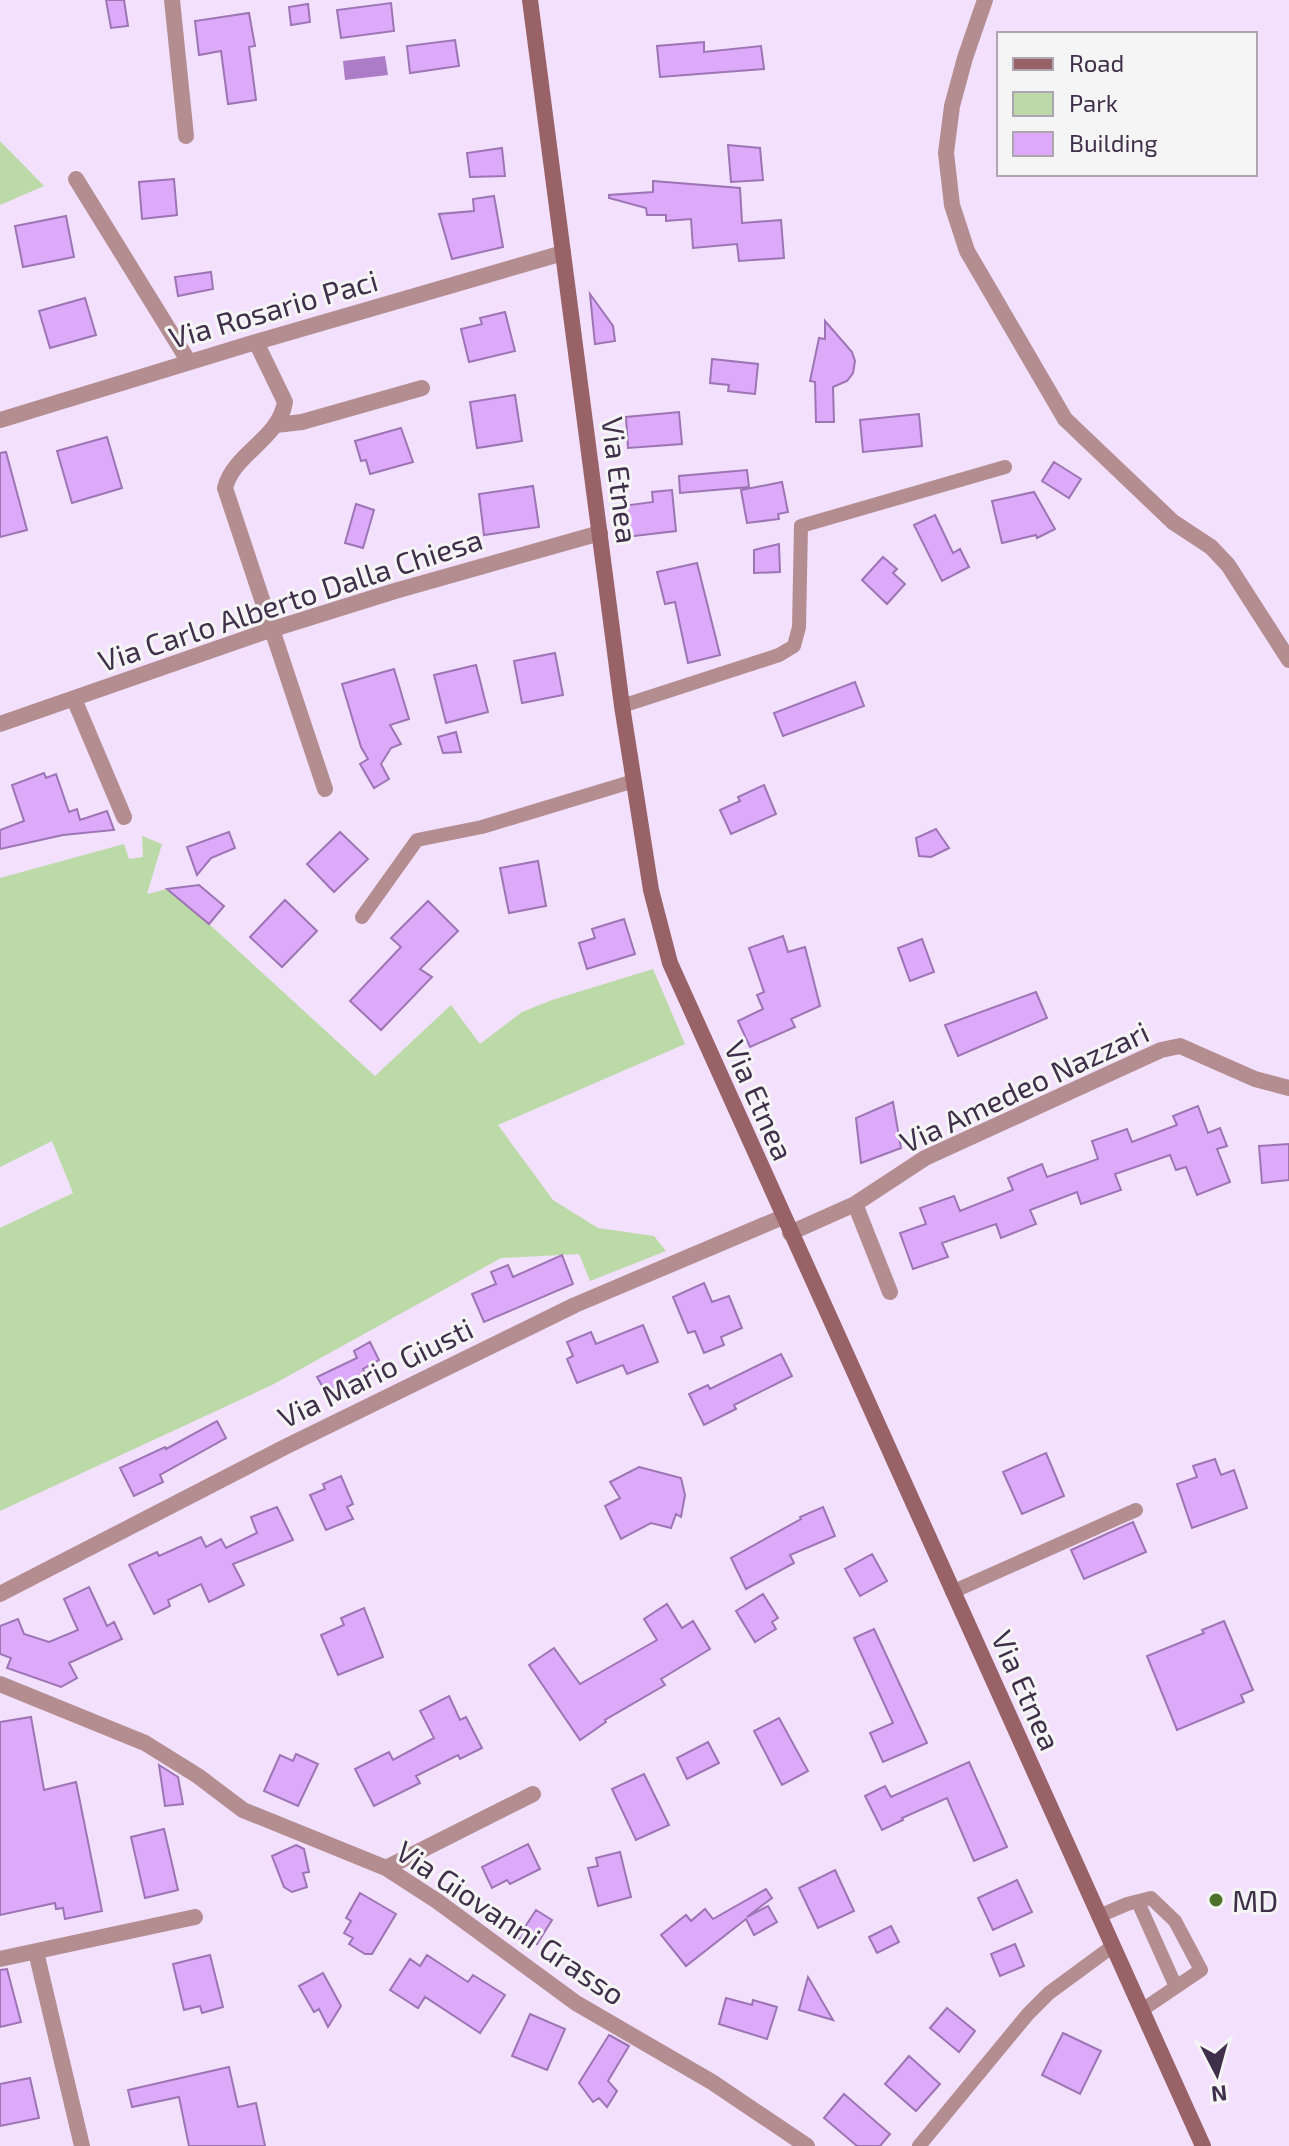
<svg xmlns="http://www.w3.org/2000/svg" width="1289" height="2146" font-family="'Exo 2',sans-serif">
<style>
.green{fill:#bcdaa7}
.water{fill:#ac7cc7}
.building{fill:#dcaaf9;stroke:#9d74b4;stroke-width:2}
.lines{fill:none;stroke-linecap:round;stroke-linejoin:round}
.lane{stroke:#b48d91;stroke-width:14}
.street{stroke:#b48d91;stroke-width:16}
.secondary{stroke:#986267;stroke-width:16}
.poi-dot{fill:#4d722c;stroke:#f5f5f5;stroke-width:3}
.labels{text-anchor:middle;dominant-baseline:central;stroke-width:6;stroke-linejoin:round;paint-order:stroke}
.street-label{font-size:30px;fill:#402f4a;stroke:#f5f5f5}
.poi-label{font-size:30px;fill:#402f4a;stroke:#f5f5f5;text-anchor:start}
</style>
<rect width="100%" height="100%" fill="#f2e0fd"/>
<path class="green" d="M0 141 44 186 0 205Z
M142 836 162 844 147 894 167 889 209 924 375 1076 451 1005 480 1044 522 1012 552 1000 653 969 685 1044 498 1125 553 1200 598 1228 654 1236 666 1251 590 1281 579 1254 501 1258 272 1385 0 1511V1228L73 1193 52 1141 0 1167V878L124 844 129 859 143 857Z"/>
<path class="water" d="M385 56 388 75 345 80 343 61Z"/>
<path class="building" d="M106 0H124L128 26 111 28Z
M391 3 394 31 341 38 337 10Z
M308 4 310 22 291 25 289 7Z
M249 13 255 46 249 47 256 100 228 104 221 51 199 55 195 21Z
M455 40 459 66 410 73 407 46Z
M704 42V52L761 46 764 69 660 77 657 46Z
M728 145 760 148 763 180 731 182Z
M502 148 505 176 470 177 467 153Z
M174 179 177 215 142 219 139 182Z
M653 181 740 188 742 223 781 220 784 258 739 261 737 244 693 248 691 219 666 221V215H647L646 208 609 198V195L653 192Z
M494 196 503 247 452 259 439 214 474 211 473 199Z
M66 216 74 257 23 267 15 226Z
M211 272 213 289 178 296 175 277Z
M590 294 613 326 615 341 595 344Z
M85 298 96 335 50 348 39 311Z
M505 312 515 351 469 362 461 329 482 324 480 318Z
M825 321 852 352 855 361 853 373 847 381 833 387 834 422H816L815 382 810 381 819 338 825 339Z
M712 359 758 364 755 394 728 391 729 385 710 383Z
M515 395 522 441 477 448 470 402Z
M679 412 682 444 628 448 626 417Z
M919 414 922 446 863 452 860 420Z
M401 428 413 462 370 474 366 460 361 461 355 441Z
M107 437 122 488 72 503 57 451Z
M6 452 27 530 0 537V453Z
M1054 462 1081 479 1069 498 1042 481Z
M747 470 749 487 680 493 679 476Z
M782 482 788 512 778 514 779 519 747 523 741 490Z
M533 486 539 527 484 535 479 494Z
M672 490 676 531 626 537 622 506 653 502 652 492Z
M1034 492 1055 529 1037 538 1036 535 1002 543 992 501Z
M356 504 374 510 363 548 345 543Z
M935 515 953 553 960 549 969 567 942 581 914 525Z
M779 544 780 572 754 573V550Z
M883 557 897 569 893 573 905 584 887 604 862 580Z
M697 563 720 655 688 663 675 602 665 604 657 572Z
M555 653 563 695 522 703 514 661Z
M476 665 488 712 446 723 434 675Z
M394 669 409 719 390 725 401 744 391 748 381 764 389 779 374 788 360 764 368 759 361 747 342 684Z
M855 682 864 706 783 736 774 713Z
M456 732 461 752 443 753 438 737Z
M44 773 46 778 56 774 69 812 77 809 80 820 107 811 114 830 63 835 0 849V830L24 821 12 785Z
M764 785 776 814 731 834 720 810 740 801 738 797Z
M936 829 949 848 931 857 919 856 916 838Z
M229 832 235 848 211 858 197 875 187 847Z
M340 832 368 859 334 892 307 864Z
M538 861 546 906 509 913 500 868Z
M199 885 224 906 209 924 167 889Z
M285 900 317 931 282 967 250 937Z
M428 901 458 931 420 969 432 977 381 1030 350 1001 401 947 391 938Z
M624 919 635 954 587 969 579 943 595 938 592 929Z
M783 936 788 952 805 947 820 1006 791 1019 795 1027 750 1047 738 1021 763 1009 757 995 764 992 749 948Z
M922 939 934 972 910 981 898 948Z
M1036 992 1047 1018 958 1056 945 1025Z
M893 1102 901 1148 861 1163 856 1118Z
M1198 1106 1208 1133 1220 1128 1227 1146 1217 1149 1230 1182 1197 1195 1186 1167 1176 1170 1170 1155 1115 1174 1121 1190 1081 1204 1077 1192 1030 1210 1036 1224 1001 1238 996 1224 942 1243 948 1257 913 1269 900 1233 926 1224 920 1208 954 1196 960 1211 1013 1190 1008 1178 1042 1164 1047 1177 1098 1159 1092 1141 1127 1129 1132 1142 1177 1125 1173 1116Z
M1289 1144V1180L1262 1183 1259 1146Z
M562 1255 573 1284 484 1322 472 1294 496 1284 491 1272 508 1265 513 1277Z
M704 1283 712 1302 729 1296 742 1328 721 1337 724 1345 704 1353 695 1331 688 1333 673 1297Z
M643 1325 658 1362 627 1374 623 1365 577 1383 567 1359 573 1356 567 1342 591 1332 596 1344Z
M370 1342 379 1360 363 1369 368 1379 329 1398 317 1377 357 1358 354 1351Z
M781 1354 792 1376 734 1405 736 1409 704 1425 689 1394 708 1385 710 1389Z
M217 1421 226 1438 160 1475 163 1482 134 1496 120 1468 165 1447 166 1449Z
M1046 1453 1064 1496 1022 1514 1003 1472Z
M1215 1459 1221 1475 1234 1470 1247 1508 1192 1528 1177 1484 1197 1477 1193 1466Z
M639 1467 681 1478 685 1495 681 1517 676 1514 671 1528 651 1523 621 1539 605 1506 620 1498 610 1482Z
M341 1476 353 1504 347 1507 353 1519 326 1530 310 1495 325 1489 323 1484Z
M277 1507 293 1540 233 1564 244 1585 209 1602 201 1584 168 1600 170 1606 154 1614 129 1565 157 1552 159 1556 201 1537 206 1547 221 1539 226 1548 257 1533 251 1517Z
M823 1507 835 1536 790 1555 794 1563 746 1589 731 1558 801 1519 800 1517Z
M1133 1522 1146 1552 1084 1579 1071 1550Z
M872 1554 887 1581 860 1596 845 1569Z
M89 1587 107 1626 114 1622 122 1639 69 1663 77 1678 61 1687 7 1668 11 1658 0 1654V1626L18 1619 24 1634 49 1642 78 1630 64 1599Z
M763 1594 778 1618 772 1622 776 1629 755 1642 736 1611Z
M667 1604 682 1628 693 1621 710 1649 661 1679 665 1685 605 1720 606 1722 580 1740 529 1665 554 1648 580 1684 657 1640 644 1619Z
M364 1608 383 1657 338 1675 321 1635 344 1625 341 1618Z
M1224 1621 1253 1690 1241 1695 1244 1702 1177 1730 1147 1656 1204 1633 1202 1630Z
M874 1629 927 1743 883 1762 870 1733 893 1723 854 1638Z
M449 1696 460 1720 466 1717 482 1748 460 1759 458 1755 416 1776 420 1783 374 1806 355 1769 389 1752 393 1760 434 1738 420 1711Z
M31 1717 44 1790 76 1782 102 1911 65 1919 63 1908 56 1909 55 1903 0 1915V1722Z
M779 1718 808 1771 782 1785 754 1731Z
M708 1742 719 1763 687 1779 677 1758Z
M296 1754 318 1764 298 1806 264 1791 280 1755 293 1761Z
M969 1762 1007 1847 974 1861 947 1798 902 1818 903 1820 882 1830 865 1796 885 1786 891 1797Z
M159 1765 178 1777 183 1804 165 1806Z
M644 1774 669 1825 636 1840 612 1789Z
M164 1829 178 1890 145 1898 131 1837Z
M528 1844 540 1869 510 1884 507 1880 492 1888 482 1867Z
M296 1845 304 1849 309 1872 303 1873 307 1887 292 1892 284 1887 272 1856Z
M620 1852 631 1897 598 1906 588 1868 598 1866 596 1858Z
M835 1870 854 1911 818 1928 799 1888Z
M1017 1880 1032 1912 993 1930 978 1898Z
M766 1889 772 1898 747 1917 768 1906 777 1922 754 1935 746 1919 686 1966 661 1935 686 1915 691 1921 705 1909 713 1919Z
M360 1893 396 1914 372 1954H365L349 1944 353 1938 344 1933 351 1921 346 1918Z
M536 1910 552 1920 537 1944 526 1937 517 1939Z
M891 1926 899 1942 877 1953 869 1937Z
M1015 1944 1024 1966 1000 1976 991 1954Z
M210 1955 223 2007 202 2013 200 2006 184 2010 173 1964Z
M427 1955 468 1982 473 1975 505 1995 480 2033 425 1997 418 2008 390 1990 410 1959 420 1966Z
M7 1969 21 2022 0 2027V1970Z
M323 1973 341 2006 328 2027 319 2009 314 2012 299 1986Z
M808 1977 833 2020 799 2010Z
M726 1998 752 2005 753 2000 777 2007 767 2039 719 2024Z
M947 2008 975 2031 959 2052 930 2028Z
M530 2014 565 2029 547 2070 512 2056Z
M1063 2033 1101 2051 1080 2094 1042 2075Z
M609 2035 629 2046 608 2081 617 2091 607 2107 599 2098 593 2102 579 2083Z
M909 2056 940 2084 916 2111 885 2084Z
M229 2067 238 2107 256 2103 265 2146H189L179 2097 132 2107 128 2090Z
M30 2078 39 2118 0 2126V2084Z
M844 2094 890 2134 880 2146H857L824 2118Z"/>
<g class="lines">
<path class="lane" d="M622 706 779 655 794 646 799 627 801 526 1005 467
M362 917 417 840 482 827 634 781
M952 1592 1136 1510
M1138 1902 1176 1987
M1099 1916 1127 1904 1151 1898 1175 1921 1201 1970 1142 2010
M919 2146 1028 2014 1049 1993 1113 1946"/>
<path class="street" d="M172 0 186 136
M985 0 965 58 952 106 946 153 952 205 967 251 1065 419 1173 522 1211 547 1228 565 1289 660
M76 179 189 362
M256 342 285 402C279 439 234 453 225 488L325 789
M0 420 256 342 563 253
M276 425 302 422 422 388
M74 699 124 817
M0 724 270 630 395 591 600 533
M855 1204 890 1292
M790 1233 855 1204 925 1158 1161 1050 1180 1046 1255 1079 1289 1088
M0 1594 287 1446 575 1305 783 1217
M0 1684 145 1743 198 1776 243 1810 386 1868 437 1901 576 2003 712 2082 807 2146
M386 1868 533 1794
M36 1952 82 2146
M0 1959 195 1917"/>
<path class="secondary" d="M530 0 622 706 651 890 670 963 1203 2146"/>
</g>
<circle class="poi-dot" cx="1216" cy="1900" r="8"/>
<g class="labels">
<g class="street-label">
<text transform="translate(273 308) rotate(-16)">Via Rosario Paci</text>
<text transform="translate(621 480) rotate(83)">Via Etnea</text>
<text transform="translate(290 599) rotate(-18)">Via Carlo Alberto Dalla Chiesa</text>
<text transform="translate(1024 1086) rotate(-25)">Via Amedeo Nazzari</text>
<text transform="translate(760 1100) rotate(66)">Via Etnea</text>
<text transform="translate(375 1372) rotate(-26)">Via Mario Giusti</text>
<text transform="translate(1027 1690) rotate(66)">Via Etnea</text>
<text transform="translate(511 1922) rotate(34)">Via Giovanni Grasso</text>
</g>
<g class="poi-label">
<text x="1232" y="1900">MD</text>
</g>
</g>
<rect x="997" y="32" width="260" height="144" fill="#f5f5f5" stroke="#ada6b1" stroke-width="2"/>
<rect x="1013" y="58" width="40" height="12" fill="#986267" stroke="#ada6b1" stroke-width="2"/>
<text x="1069" y="72" font-size="24" fill="#402f4a">Road</text>
<rect x="1013" y="92" width="40" height="24" fill="#bcdaa7" stroke="#ada6b1" stroke-width="2"/>
<text x="1069" y="112" font-size="24" fill="#402f4a">Park</text>
<rect x="1013" y="132" width="40" height="24" fill="#dcaaf9" stroke="#ada6b1" stroke-width="2"/>
<text x="1069" y="152" font-size="24" fill="#402f4a">Building</text>
<g transform="translate(1217 2074) rotate(174)" stroke="#f5f5f5" stroke-width="6" paint-order="stroke">
<path d="M0-6L14 30L0 20L-14 30Z" fill="#402f4a"/>
<text y="-12" font-size="22" font-weight="bold" text-anchor="middle" fill="#402f4a">N</text>
</g>
</svg>
